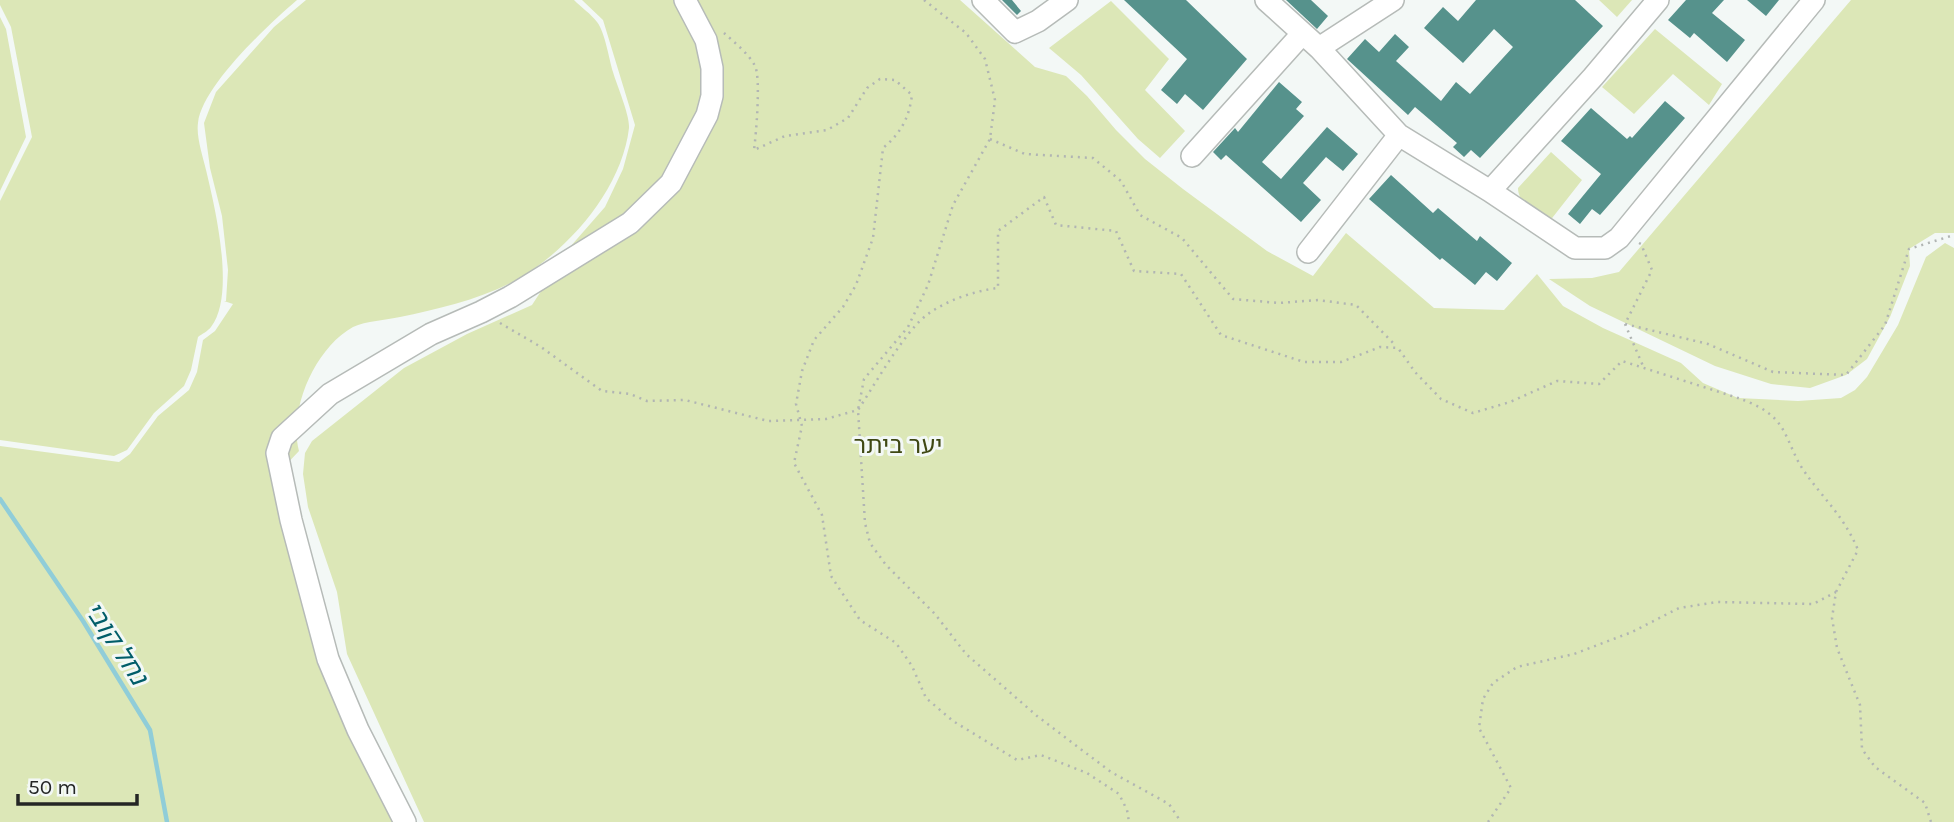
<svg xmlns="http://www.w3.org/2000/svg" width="1954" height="822" font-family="Karla,'Noto Sans Hebrew',sans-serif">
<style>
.green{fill:#dce7b7}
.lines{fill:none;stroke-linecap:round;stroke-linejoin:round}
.stream{stroke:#90cdd8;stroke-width:4.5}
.building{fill:#56928c}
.minor-casing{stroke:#b6bbb8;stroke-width:24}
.path{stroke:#b1b5b3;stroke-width:2.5;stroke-dasharray:2 5;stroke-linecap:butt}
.minor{stroke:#fff;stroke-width:21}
.labels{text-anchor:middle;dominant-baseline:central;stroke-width:6;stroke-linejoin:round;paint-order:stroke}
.park-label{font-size:24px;fill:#3f4813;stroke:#f3f8f6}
.water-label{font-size:26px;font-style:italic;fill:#015d69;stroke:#f3f8f6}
</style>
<rect width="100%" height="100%" fill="#f3f8f6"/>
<path class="green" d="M0 0H297C269 24 202 86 198 123 196 137 203 157 206 170 215 207 236 295 211 327 208 331 202 334 198 337L191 370 184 386 154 413 127 450 114 456 0 440V201L32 137 11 27 0 5Z
M306 0H574C581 7 591 14 597 22 605 32 609 59 613 72 617 86 630 115 629 128 622 189 568 251 516 280 482 299 437 309 400 317 386 320 366 321 353 327 315 348 288 410 299 451L281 470 282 506 397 822H0V446L119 462 130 454 158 416 189 390 197 372 203 340 215 331 233 304 224 301H226L228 270 222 216 210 168 204 123 216 92 274 27Z
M582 0H960L1035 67 1066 76 1087 96 1116 130 1145 159 1183 189 1267 251 1313 276 1346 233 1434 308 1504 310 1537 274 1563 306 1603 328 1681 363 1703 383 1738 398 1798 401 1841 398 1855 390 1867 377 1898 325 1926 257 1945 243 1954 248V822H424L347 654 337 592 308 507 303 474 305 453 312 441 404 368 467 334 532 305 570 247 605 207 623 169 635 125 603 20Z
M1599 0H1632L1617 17Z
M1851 0H1954V233H1935L1909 249 1910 266 1890 317 1867 359 1846 375 1810 388 1771 384 1715 366 1590 306 1549 279 1592 278 1619 272Z
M1111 1 1169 59 1145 90 1185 131 1160 158 1138 139 1081 75 1049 48Z
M0 17 6 29 26 137 0 191Z
M1655 29 1722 84 1709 105 1673 74 1634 114 1602 87Z
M1551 152 1582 180 1549 222C1537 213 1518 204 1518 188Z"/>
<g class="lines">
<path class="stream" d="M0 499 83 621 150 730 167 822"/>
</g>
<path class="building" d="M1002 0H1012L1021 11 1017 15Z
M1124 0H1186L1247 59 1203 110 1185 94 1177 104 1161 90 1187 59Z
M1286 0H1311L1328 16 1317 29Z
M1476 0H1575L1603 26 1480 158 1471 150 1464 157 1453 147 1457 143 1415 107 1408 115 1347 59 1365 39 1379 52 1395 34 1409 47 1396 61 1441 101 1456 82 1470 94 1513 47 1494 29 1463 63 1424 28 1443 7 1458 21Z
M1686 0H1724L1712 13 1745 40 1727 62 1694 33 1690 38 1668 20Z
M1747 0H1779L1766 16Z
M1279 82 1302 102 1296 109 1304 116 1262 162 1281 179 1327 127 1358 154 1343 171 1326 157 1303 183 1321 200 1301 222 1226 155 1221 160 1213 152 1235 128 1238 132Z
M1665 101 1685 118 1600 215 1592 209 1580 224 1568 214 1601 174 1561 141 1591 108 1627 139 1630 136 1632 138Z
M1391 175 1433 213 1438 208 1477 241 1480 236 1512 263 1497 281 1486 272 1475 285 1442 258 1440 260 1369 199Z"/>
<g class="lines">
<g class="minor-casing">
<path id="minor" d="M983 0 1015 32 1038 21 1067 0
M1266 0 1319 48 1399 135 1490 191 1575 248H1605L1619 238 1814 0
M1319 48 1393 0
M1192 156 1302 34
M1490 191 1593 77 1658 0
M1308 252 1399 135
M405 822 358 730 328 659 291 520 277 453 282 438 330 394 431 334 481 312 510 297 630 223 671 183 707 115 712 96V68L706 40 685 0"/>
</g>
<path class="path" d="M924 0 966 33 985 59 995 100 990 139 953 205 928 285 908 327 864 379 858 410 865 523 870 543 886 565 935 614 966 654 1037 716 1111 772 1169 804 1181 822
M724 33C734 42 749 54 755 66 761 78 756 135 754 150L785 136 827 130 848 118 867 88 880 79 895 80 912 95C909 118 901 133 883 148L873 238 856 285 843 307 814 340 802 371 796 404 802 426 794 463 822 515 831 576 860 620 896 643 912 666 926 698 953 721 1017 760 1041 755 1087 773 1119 794 1127 810 1129 822
M990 139 1025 154 1093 158 1121 181 1140 215 1182 238 1233 299 1279 303 1318 300 1356 305 1396 346
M1639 243 1641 244 1652 270 1625 324 1708 344 1773 372 1846 375 1885 325 1909 249 1954 235
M500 323 541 347 602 391 630 394 647 401 685 400 768 421 826 419 858 410C875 384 896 347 916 325 934 304 972 291 998 288V231L1044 197 1056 225 1116 231 1134 271 1181 274 1221 335 1304 362H1341L1380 347 1398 348 1415 372 1441 399 1473 413 1510 402 1557 381 1599 384 1622 361 1738 398C1749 402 1762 407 1772 416 1787 429 1791 451 1802 468 1822 498 1843 514 1858 550L1836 592 1832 618 1837 648 1860 705 1862 749 1875 767 1925 803 1931 822
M1625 324 1643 366
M1488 822 1511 788 1479 728 1483 699 1493 683 1517 667 1574 654 1632 632 1679 608 1717 602 1813 604 1836 592"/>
<use href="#minor" class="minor"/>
</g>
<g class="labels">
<g class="park-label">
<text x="898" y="445">יער ביתר</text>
</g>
<g class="water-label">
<text transform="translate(116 643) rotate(57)">נחל קובי</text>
</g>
</g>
<path d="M18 794v10h119v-10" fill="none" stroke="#242625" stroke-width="3.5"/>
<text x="28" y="794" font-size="21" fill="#242625" stroke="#f3f8f6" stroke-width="5" paint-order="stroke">50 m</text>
</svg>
